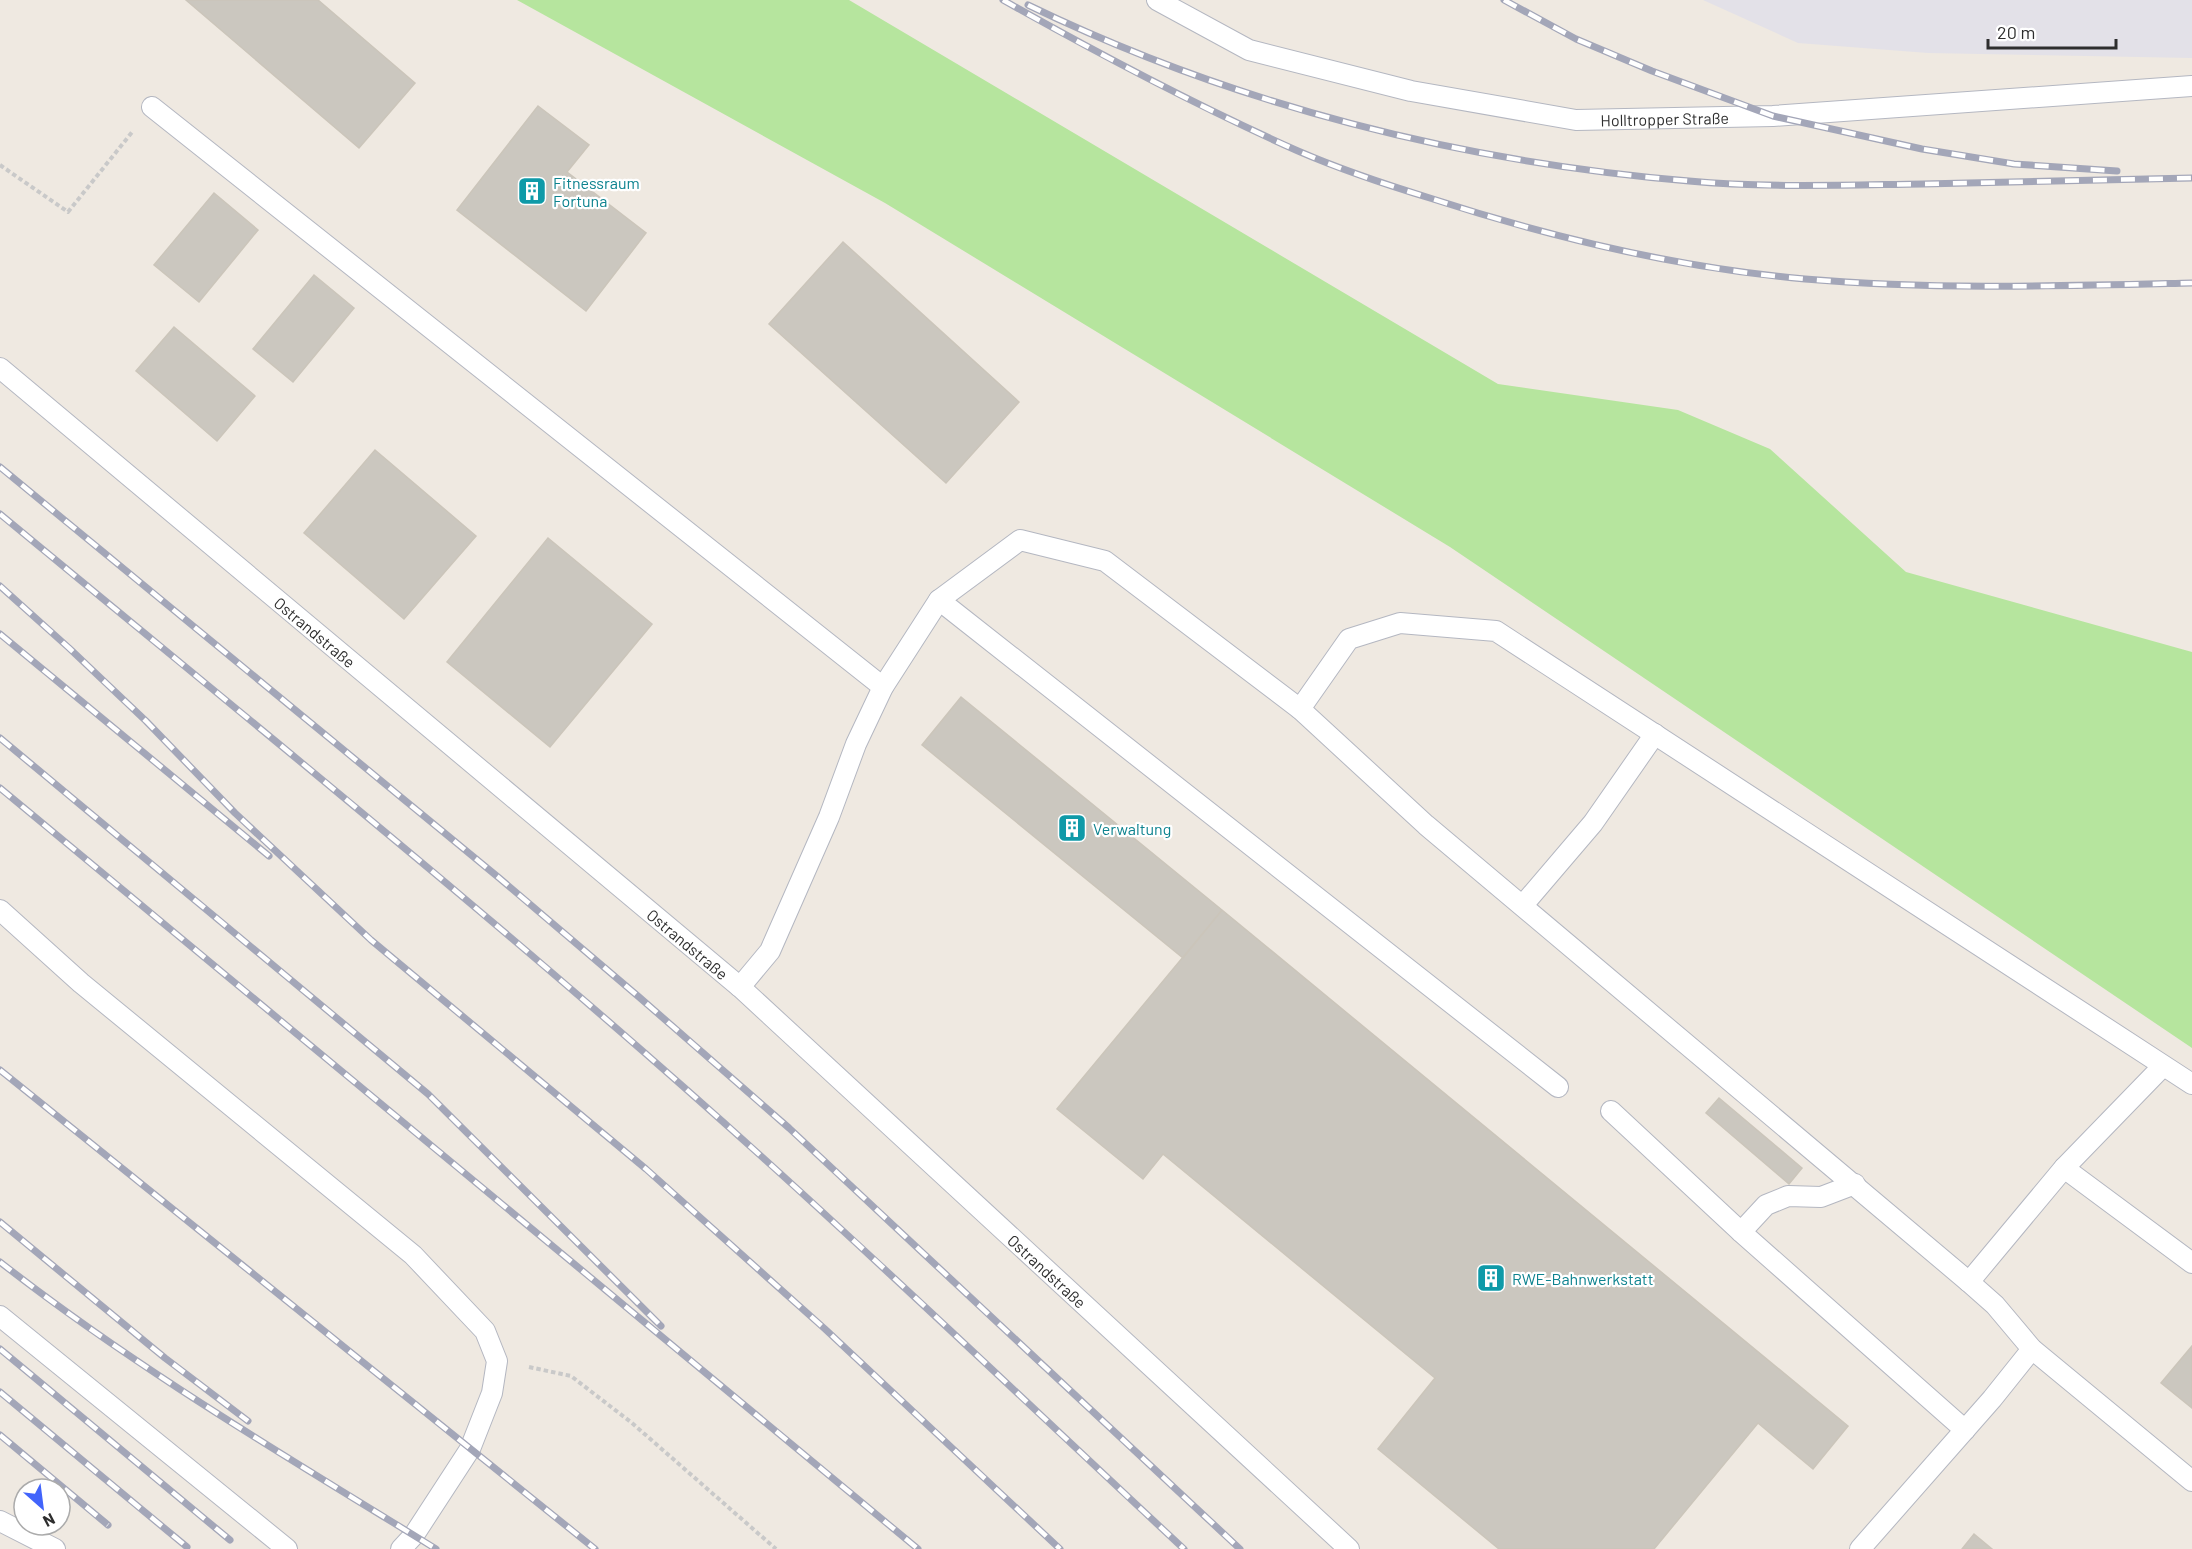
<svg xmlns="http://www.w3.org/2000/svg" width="2192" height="1549" font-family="Barlow,sans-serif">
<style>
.industrial{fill:#e3e1e8}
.green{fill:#b6e59e}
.building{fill:#cbc7bf;stroke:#cbc5ba;stroke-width:1.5}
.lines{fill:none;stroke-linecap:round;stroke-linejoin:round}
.lane-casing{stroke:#b4b7c1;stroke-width:22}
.path{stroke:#c9c9c9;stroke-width:4;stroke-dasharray:4.5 3;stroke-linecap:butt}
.lane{stroke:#fff;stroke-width:20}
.rail-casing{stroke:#a3a6b8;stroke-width:7}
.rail{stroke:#fff;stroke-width:4.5;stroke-dasharray:14;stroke-linecap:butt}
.labels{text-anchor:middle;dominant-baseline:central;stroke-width:4.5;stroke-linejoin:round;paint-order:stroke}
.street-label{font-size:16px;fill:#2e2e2e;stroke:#fff}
.culture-label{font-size:16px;fill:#0d838f;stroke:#fff;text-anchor:start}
</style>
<rect width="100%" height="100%" fill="#efe9e1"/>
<path class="industrial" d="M1703 0H2192V58L1928 53 1798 43Z"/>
<path class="green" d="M517 0H849L1498 384 1678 410 1770 449 1906 572 2192 652V1048L1450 547 885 203Z"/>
<path class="building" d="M186 0H318L415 83 359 148Z
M538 106 589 145 567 172 646 233 586 311 457 210Z
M214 193 258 230 199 302 154 265Z
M843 242 1019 402 946 483 769 324Z
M314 275 354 308 293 382 253 349Z
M174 327 255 396 217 441 136 371Z
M375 450 476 536 404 619 304 533Z
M548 538 652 624 550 747 447 662Z
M961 697 1222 910 1183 958 922 745Z
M1222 910 1848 1426 1813 1469 1758 1423 1654 1549H1499L1378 1449 1435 1378 1163 1154 1143 1179 1057 1109Z
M1719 1098 1802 1168 1789 1184 1706 1113Z
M2192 1346V1408L2161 1383Z
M1974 1534 1992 1549H1962Z"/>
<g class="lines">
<g class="lane-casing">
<g id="lane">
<path id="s1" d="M1157 0 1249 50 1411 91 1576 120 1773 116 2192 86"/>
<path d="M152 107 883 687"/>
<path id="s2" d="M0 368 740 987 1349 1549"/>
<path d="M939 600 1558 1087"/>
<path d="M1300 709 1349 639 1400 623 1496 631 2192 1084"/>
<path d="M1523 905 1593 823 1655 734"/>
<path d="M0 910 81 983 413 1255 485 1331 497 1361 492 1393 470 1449 414 1535 401 1549"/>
<path d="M740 987 770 951 829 817 856 744 883 687 939 600 1020 540 1105 561 1300 709 1426 825 1969 1282 1995 1305 2032 1349 2192 1481"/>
<path d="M2163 1066 2064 1168 2192 1263"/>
<path d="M1611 1111 1741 1232 1766 1205 1788 1196 1821 1197 1855 1184"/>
<path d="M1741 1232 1965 1430"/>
<path d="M1969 1282 2064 1168"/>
<path d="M0 1316 287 1549"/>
<path d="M0 1521 55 1549"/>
<path d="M1860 1549 1992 1399 2032 1349"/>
</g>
</g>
<path class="path" d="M0 165 68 212 133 131
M529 1367 571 1376 632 1423 776 1549"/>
<use href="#lane" class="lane"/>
<g class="rail-casing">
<path id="rail" d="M1003 0C1099 54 1197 106 1298 151 1342 170 1387 185 1433 199 1553 238 1679 268 1805 279 1934 290 2063 286 2192 283
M1504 0 1576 39 1652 71 1773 116 1922 149 2014 164 2117 171
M1028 5C1235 105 1461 162 1689 181 1767 188 1845 185 1923 184 2012 182 2102 180 2192 178
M0 467 498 877 639 997 789 1128 1240 1549
M0 514C256 726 515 934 761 1156 904 1285 1043 1418 1184 1549
M0 586 69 648 146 721 235 813 371 940 646 1169 825 1329 1060 1549
M0 634 269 856
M0 738 428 1094 661 1326
M0 788 918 1549
M0 1070 595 1549
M0 1222 165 1358 248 1421
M0 1262C137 1369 289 1458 436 1549
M0 1349 230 1540
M0 1392 187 1547
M0 1435 108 1525"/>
</g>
<use href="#rail" class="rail"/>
</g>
<defs>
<g id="building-square" transform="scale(1.5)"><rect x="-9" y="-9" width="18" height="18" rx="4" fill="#0f9aa8" stroke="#fff"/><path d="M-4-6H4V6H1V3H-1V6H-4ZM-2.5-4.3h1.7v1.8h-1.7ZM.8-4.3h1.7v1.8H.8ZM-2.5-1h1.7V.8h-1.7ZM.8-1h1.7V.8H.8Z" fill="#fff"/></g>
</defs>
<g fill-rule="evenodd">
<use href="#building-square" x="532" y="191"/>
<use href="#building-square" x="1072" y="828"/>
<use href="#building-square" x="1491" y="1278"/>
</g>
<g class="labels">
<g class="street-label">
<text stroke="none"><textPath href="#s1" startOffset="528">Holltropper Straße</textPath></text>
<text stroke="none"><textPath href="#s2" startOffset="411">Ostrandstraße</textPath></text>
<text stroke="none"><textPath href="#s2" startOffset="897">Ostrandstraße</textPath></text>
<text stroke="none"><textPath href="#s2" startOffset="1383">Ostrandstraße</textPath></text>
</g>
<g class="culture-label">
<text x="553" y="182">Fitnessraum<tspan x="553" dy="18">Fortuna</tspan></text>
<text x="1093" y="828">Verwaltung</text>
<text x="1512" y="1278">RWE-Bahnwerkstatt</text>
</g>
</g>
<g transform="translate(42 1507) rotate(152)"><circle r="28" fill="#ffffff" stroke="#ababab" stroke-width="1.5"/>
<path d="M0-4.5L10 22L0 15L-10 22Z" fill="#4264fb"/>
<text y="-9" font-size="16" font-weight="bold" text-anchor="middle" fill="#2e2e2e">N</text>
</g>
<path d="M1988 39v9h128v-9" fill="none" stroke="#2e2e2e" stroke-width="3"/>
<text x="1997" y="39" font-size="18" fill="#2e2e2e" stroke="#ffffff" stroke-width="4.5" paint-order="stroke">20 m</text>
</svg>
